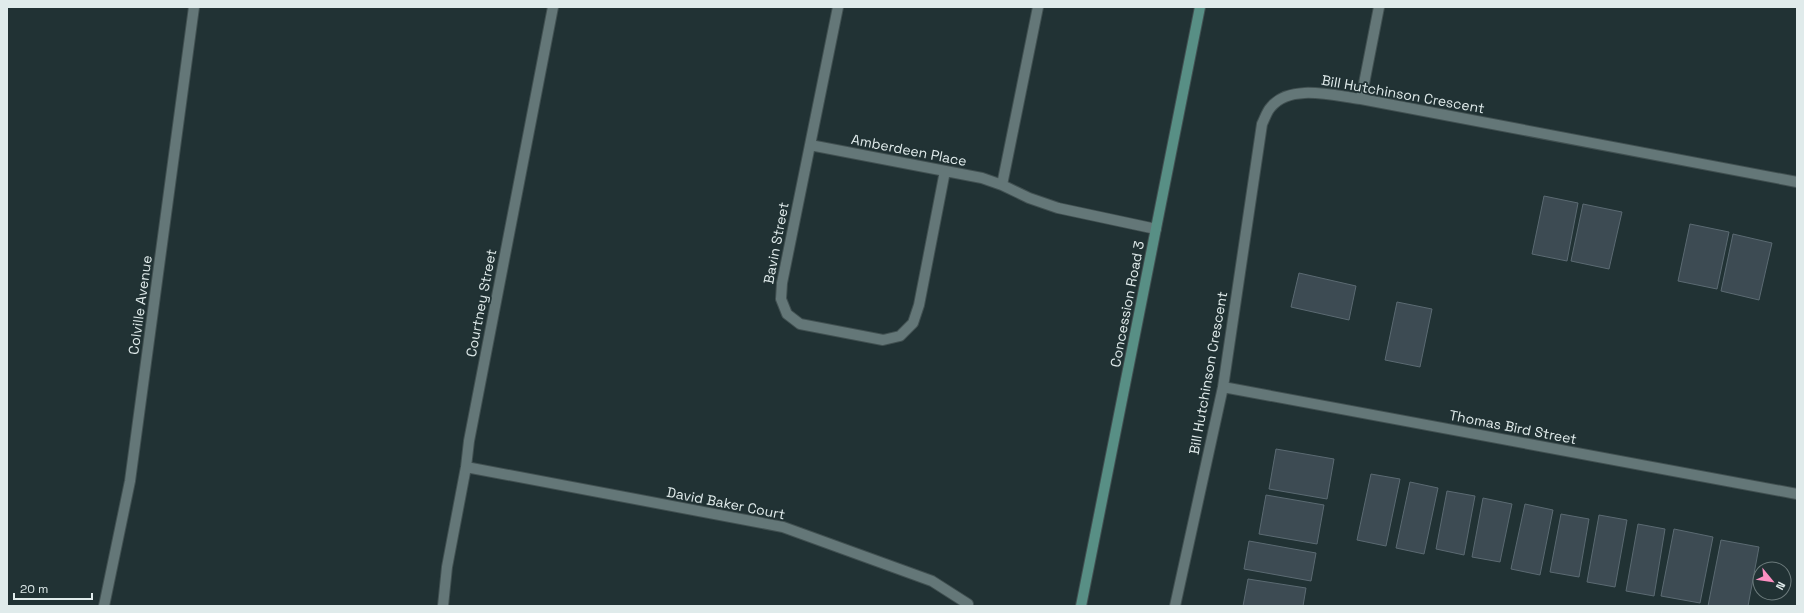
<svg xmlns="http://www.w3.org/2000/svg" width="1804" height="613" font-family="'Space Grotesk',sans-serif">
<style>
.building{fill:#3d4b53;stroke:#5b6a72}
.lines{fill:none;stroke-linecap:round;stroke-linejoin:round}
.street-casing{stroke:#415051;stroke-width:12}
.secondary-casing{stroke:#415051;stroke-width:12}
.street{stroke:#647778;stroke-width:10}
.secondary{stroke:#588f85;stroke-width:10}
.labels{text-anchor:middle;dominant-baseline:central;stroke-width:3.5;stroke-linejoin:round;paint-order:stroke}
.street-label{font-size:14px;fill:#e0ebeb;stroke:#213234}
</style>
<rect width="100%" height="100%" fill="#213234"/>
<path class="building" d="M1544 196 1578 203 1567 261 1532 254Z
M1583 204 1622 212 1609 269 1571 261Z
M1690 224 1729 232 1717 289 1678 281Z
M1733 234 1772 243 1759 300 1721 291Z
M1299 273 1356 286 1349 320 1291 307Z
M1397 302 1432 309 1420 367 1385 360Z
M1276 449 1334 459 1327 499 1269 489Z
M1371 474 1400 479 1386 546 1357 540Z
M1410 482 1438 488 1424 554 1396 548Z
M1447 491 1475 496 1464 555 1436 549Z
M1266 495 1324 505 1317 544 1259 534Z
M1483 498 1512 504 1500 562 1472 557Z
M1525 504 1553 510 1540 575 1511 569Z
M1561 514 1589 519 1579 577 1550 572Z
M1599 515 1627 520 1615 587 1587 582Z
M1638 524 1665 529 1654 596 1626 591Z
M1674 529 1713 537 1700 603 1661 596Z
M1721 540 1759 547 1748 606H1708Z
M1249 541 1316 553 1311 581 1244 569Z
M1248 579 1306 588 1303 606H1243Z"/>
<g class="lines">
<g class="street-casing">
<path id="street" d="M838 7 782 283 781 299 787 314 800 324 883 340 900 336 913 323 919 305 945 171
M1038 7 1002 185 1029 198 1058 208 1156 229
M1361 99 1379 7
M810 145 982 178 1002 185
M1223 387 1797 494
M466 467 783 527 932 581 968 604
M104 606 130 481 194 7
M443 606 447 567 466 467 469 441 553 7
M1175 606 1223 387 1262 124C1265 118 1267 111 1271 107 1290 83 1335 96 1361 99L1797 182"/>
</g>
<g class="secondary-casing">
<path id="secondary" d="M1081 606 1200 7"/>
</g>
<use href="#street" class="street"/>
<use href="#secondary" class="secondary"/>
</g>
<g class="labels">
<g class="street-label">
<text transform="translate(1403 94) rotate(10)">Bill Hutchinson Crescent</text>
<text transform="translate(909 150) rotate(11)">Amberdeen Place</text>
<text transform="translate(776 243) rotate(-79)">Bavin Street</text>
<text transform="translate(481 303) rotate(-79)">Courtney Street</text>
<text transform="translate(1127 304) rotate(-79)">Concession Road 3</text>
<text transform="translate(140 305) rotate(-82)">Colville Avenue</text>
<text transform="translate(1208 373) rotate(-80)">Bill Hutchinson Crescent</text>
<text transform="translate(1513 427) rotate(11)">Thomas Bird Street</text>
<text transform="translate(726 503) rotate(11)">David Baker Court</text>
</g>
</g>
<rect width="1804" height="613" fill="none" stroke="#e0ebeb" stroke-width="16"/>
<g transform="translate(1772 581) rotate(119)"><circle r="19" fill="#213234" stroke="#6d7c7d"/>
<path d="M0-3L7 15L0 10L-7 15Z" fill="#fc8fc1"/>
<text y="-6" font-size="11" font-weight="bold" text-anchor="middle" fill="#e0ebeb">N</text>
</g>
<path d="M14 593v6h78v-6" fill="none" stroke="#e0ebeb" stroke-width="2"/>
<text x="20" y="593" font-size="12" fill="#e0ebeb" stroke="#213234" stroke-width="3" paint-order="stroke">20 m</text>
</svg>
